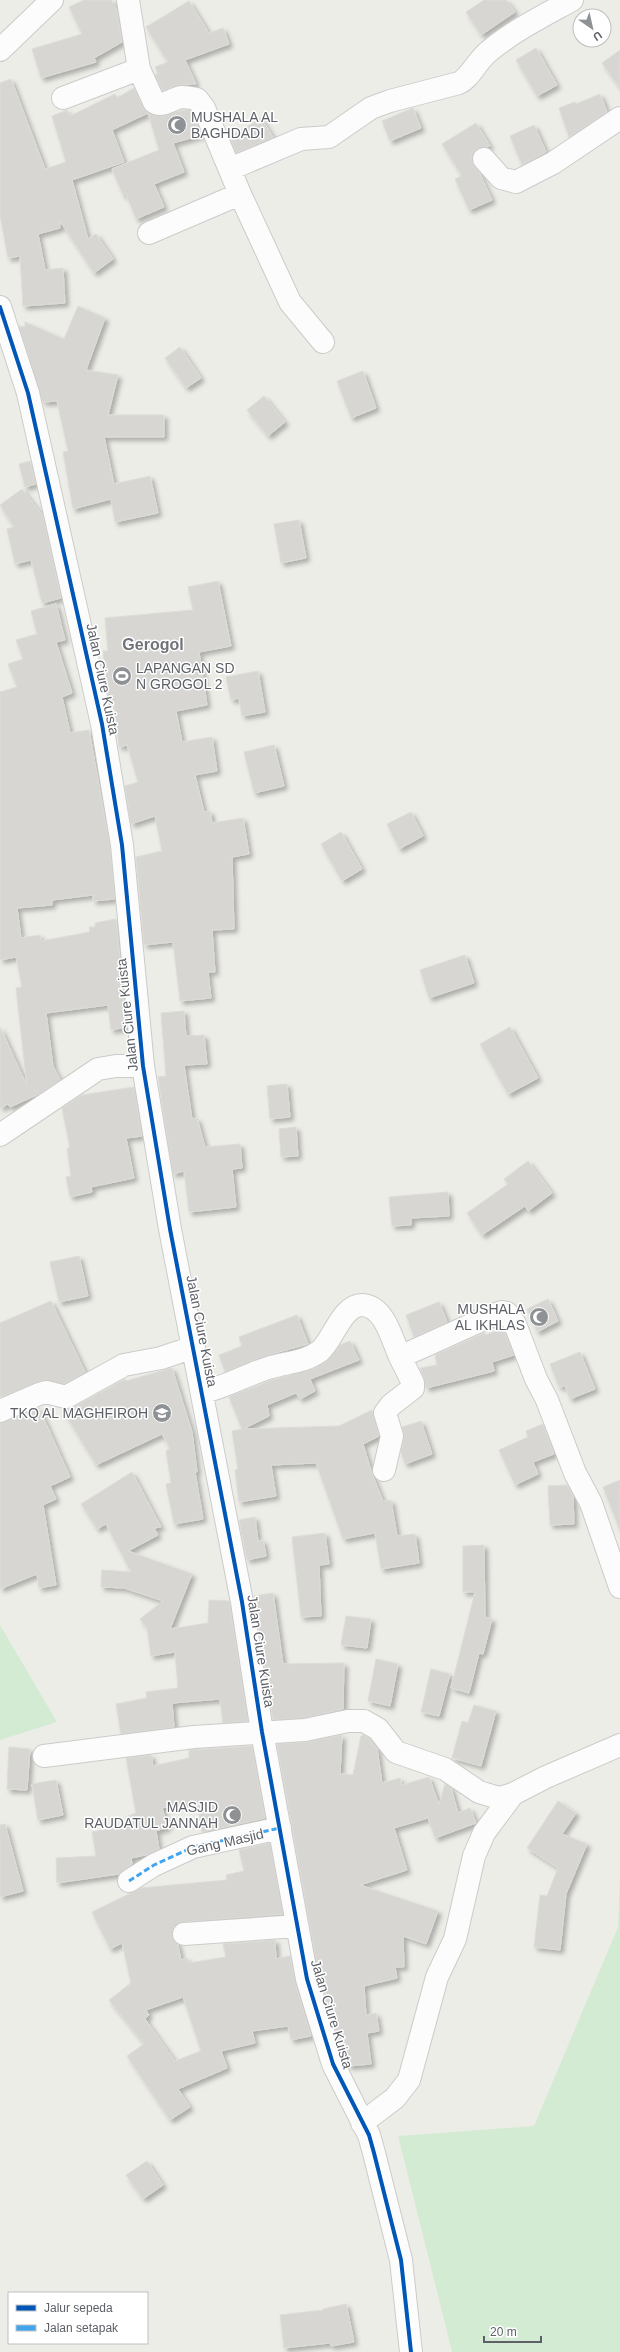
<svg xmlns="http://www.w3.org/2000/svg" width="620" height="2352" font-family="Helvetica,sans-serif">
<style>
.green{fill:#d4ebd3}
.building{fill:#d7d6d3;stroke:#dddcd7;fill-rule:evenodd;filter:url(#shadow)}
.lines{fill:none;stroke-linecap:round;stroke-linejoin:round}
.minor-casing{stroke:#cbcbca;stroke-width:24}
.minor{stroke:#fcfcfc;stroke-width:22}
.quiet{stroke:#40a5ee;stroke-width:3;stroke-dasharray:6 3;stroke-linecap:butt}
.cycleway-casing{stroke:#fff;stroke-width:6}
.cycleway{stroke:#0057b8;stroke-width:4}
.labels{text-anchor:middle;dominant-baseline:central;stroke-width:3;stroke-linejoin:round;paint-order:stroke}
.poi-label{font-size:14px;fill:#5d6167;stroke:#fff;text-anchor:end}
.street-label{font-size:14px;fill:#5d6167;stroke:#fff}
.quarter-label{font-size:16px;font-weight:bold;fill:#6e7379;stroke:#fff}
</style>
<defs>
<filter id="shadow"><feDropShadow dx="3.5" dy="3.5" stdDeviation="2" flood-color="#0004"/></filter>
</defs>
<rect width="100%" height="100%" fill="#edede8"/>
<path class="green" d="M0 1625 57 1722 0 1740Z
M620 1873V2352H452L398 2136 534 2126 618 1927Z"/>
<path class="building" d="M84 0H111L117 11 122 42 94 58 96 62 41 78 32 49 82 34 69 7Z
M484 0H506L515 12 481 35 466 12Z
M189 1 209 33 223 28 229 44 185 60 196 84 178 85 163 91 155 75 158 73 155 67 168 62 146 27Z
M536 48 557 85 537 96 516 60Z
M620 50V88L602 63Z
M11 79 45 169 66 162 52 116 67 110 70 116 115 94 117 98 134 88 143 107 148 113 112 130 124 162 72 180 88 239 96 234 113 259 94 273 60 221V228L38 234 45 270 63 268 65 303 23 306 20 256 8 258 0 215V83Z
M600 94 607 112 569 137 559 108 575 102 576 104Z
M413 108 421 128 390 141 382 121Z
M183 110H190L193 114 202 135 173 143 184 172 154 184 164 207 136 219 126 194 123 195 112 169 159 150 148 113 162 116Z
M261 118 273 137 236 153 230 137Z
M476 123 490 146 476 149 472 155V162L479 172 492 200 469 210 455 179 462 176 442 144Z
M534 125 546 152 522 165 510 136Z
M78 306 105 318 86 370 118 375 108 415H164V437H104L114 484 150 476 158 513 115 522 111 499 73 509 63 452 68 451 57 401 44 402 42 400 19 326 25 327V322L64 339Z
M180 347 201 378 186 388 165 358Z
M363 371 376 408 351 418 337 381Z
M264 396 285 422 268 436 247 410Z
M30 461 36 484 25 487 19 464Z
M22 489 43 516 61 598 42 603 31 560 15 564 7 529 14 527 0 505Z
M299 520 306 558 281 563 274 524Z
M218 581 231 646 199 652 207 705 176 711 182 742 212 737 217 771 195 775 204 812 210 811 212 823 243 818 249 854 232 857 234 929 212 930 215 972H208L211 998 180 1001 173 942 144 945 136 857 162 851 155 816 131 824 125 786 138 782 127 745 119 747 114 703 110 704 106 684 103 651H108L105 618 193 610 188 587Z
M56 604 65 640 56 642 72 693 62 697 70 733 89 730 110 847 115 899 93 901V895L52 900V905L17 908 21 938 40 935 41 941 90 932 89 927H95V923L116 919 127 1027 111 1030 108 1005 46 1013 53 1066 60 1080 39 1094 10 1107 8 1104 0 1108V1027L27 1086 16 988 22 987 16 957 0 960V692L17 687 8 664 23 659 16 640 37 634 31 611Z
M258 671 265 712 242 716 239 698 231 700 226 677Z
M274 745 284 786 254 793 244 752Z
M411 812 423 836 399 849 387 824Z
M341 832 362 869 342 881 321 844Z
M465 955 474 983 429 998 420 970Z
M184 1011 186 1036 204 1035 207 1064 184 1065 192 1119 197 1118 205 1147 240 1144 242 1168 232 1169 236 1207 189 1212 184 1171 173 1174 158 1077 166 1076 161 1013Z
M510 1027 538 1078 508 1094 480 1044Z
M287 1084 290 1117 270 1119 267 1086Z
M134 1087 142 1136 126 1138 134 1178 91 1187 92 1192 70 1197 66 1177 71 1176 67 1148H70L62 1108 82 1095Z
M296 1127 298 1156 281 1157 279 1129Z
M528 1161 552 1193 528 1211 525 1206 482 1235 467 1213 508 1184 504 1179Z
M448 1192 449 1216 411 1218V1225L392 1226 389 1197Z
M79 1256 88 1296 59 1302 50 1262Z
M548 1299 558 1321 537 1332 527 1309Z
M51 1301 85 1372 64 1384 43 1380 0 1397V1323Z
M439 1302 447 1322 414 1337 406 1315Z
M297 1315 308 1344 264 1356 225 1372 219 1355 242 1346 239 1337Z
M503 1329 514 1355 492 1362 494 1371 426 1388 424 1378 420 1368 437 1365 435 1355 482 1334 485 1333V1335Z
M350 1341 359 1360 310 1379 315 1391 300 1399 296 1393 267 1405 269 1416 243 1429 339 1426 372 1410 379 1436 363 1444 372 1474 383 1501 391 1500 397 1536 415 1534 419 1563 381 1569 375 1533 343 1539 316 1463 271 1465 276 1496 239 1502 235 1470 238 1469 232 1431 242 1429 229 1397 272 1380 313 1369 327 1361 340 1345Z
M580 1352 595 1389 570 1399 565 1386 559 1387 550 1364Z
M172 1368 192 1432 197 1472H195L203 1519 174 1524 166 1484 171 1483 166 1451 170 1448 162 1434 96 1465 62 1409 72 1408 125 1379 126 1381Z
M39 1408 70 1477 50 1486 56 1499 43 1505 56 1585 39 1588 37 1574 0 1589V1423Z
M421 1421 432 1454 405 1464 401 1452 404 1438 402 1427Z
M543 1424 554 1454 533 1462 538 1474 515 1485 499 1450 528 1437 526 1431Z
M132 1472 161 1527 154 1528 158 1535 128 1551 192 1574 170 1629 208 1623 209 1600 229 1601 248 1721 223 1723 220 1699 172 1703 174 1727 121 1734 116 1704 147 1698 146 1692 178 1688 175 1652 151 1656 147 1628 140 1619 163 1601 124 1588 101 1587 102 1570 131 1572 106 1524 97 1529 81 1504Z
M620 1480V1527L619 1528 603 1487Z
M567 1485 573 1496 574 1524 550 1525 548 1486Z
M255 1517 258 1541 263 1540 266 1556 247 1560 239 1520Z
M325 1533 329 1564 319 1565 321 1616 301 1617 292 1537Z
M484 1545 485 1617 492 1619 483 1654 479 1653 469 1693 451 1688 475 1592H463V1546Z
M273 1593 283 1664 344 1663 343 1709 303 1718 273 1720 254 1596Z
M346 1616 371 1619 367 1648 341 1645Z
M376 1659 398 1664 390 1706 368 1701Z
M431 1669 450 1674 439 1716 421 1712Z
M474 1705 496 1711 481 1766 452 1758 462 1721 468 1723Z
M342 1735 340 1774 353 1775 361 1736 364 1735 377 1748 382 1783 400 1778 402 1785 429 1777 439 1805 445 1784 451 1788 458 1813 470 1808 476 1823 435 1838 428 1818 394 1828 407 1870 360 1885 438 1911 426 1944 403 1936 404 1967H395L397 1978 364 1986 366 2015 376 2013 379 2031 367 2033 371 2064 348 2066 344 2038 338 2039 319 1976 277 1744 307 1742Z
M252 1746 265 1818 202 1832 197 1801 162 1808 168 1827 156 1831 159 1849 146 1855 131 1858 132 1864 119 1874 57 1883 56 1858 96 1856 92 1832 128 1825 126 1817 136 1813 126 1758 151 1755 153 1766 189 1758V1750Z
M9 1747 30 1749 27 1790 7 1789Z
M56 1780 63 1815 38 1820 32 1784Z
M558 1801 576 1813 562 1834 587 1844 566 1894 560 1950 534 1947 540 1895 547 1896 558 1868 527 1848Z
M5 1824 23 1891 0 1897V1825Z
M270 1843 283 1914 183 1922 173 1928 172 1935 178 1945 181 1960 187 1958 189 1963 226 1957 223 1944 275 1940 276 1959 290 1956 295 1983 311 2036 291 2040 288 2026 252 2031 255 2043 221 2051 227 2068 178 2089 190 2107 170 2120 127 2056 144 2044 109 2000 131 1983 122 1943 110 1949 92 1912 141 1888 227 1880 226 1875 244 1871 239 1850ZM183 1997 201 2051 175 2061 145 2019 149 2015 146 2010Z
M147 2161 163 2185 143 2199 126 2175Z
M346 2304 354 2342 331 2346 330 2343 284 2348 280 2315 323 2310V2309Z"/>
<g class="lines">
<g class="minor-casing">
<path id="minor" d="M128 0 139 69 154 102C162 108 172 99 181 97 186 97 192 98 197 99L204 108 240 194 290 302 323 342
M0 50 52 0
M63 98 139 69
M484 159 501 178 516 182 553 163 620 118
M230 169 301 139 329 137 371 108 390 101 459 83C470 78 477 61 488 52 513 31 543 16 572 0
M149 233 240 194
M0 307 28 393 102 724 122 845 143 1066 170 1229 242 1602 262 1732 307 1979 333 2064 369 2135 374 2153 401 2260 411 2352
M0 1135 98 1069 116 1066H143
M203 1392C226 1387 246 1375 268 1368 287 1362 304 1363 320 1351 333 1340 342 1305 362 1305 385 1306 392 1340 400 1357L493 1315 502 1312 507 1313 515 1324 536 1379 547 1400 575 1473 591 1503 620 1587
M0 1411 39 1394 46 1392 66 1397 124 1365 161 1358 194 1347
M384 1470 392 1436 385 1413 391 1405 413 1388V1383L400 1357
M44 1756 194 1737 305 1730 348 1721H364L378 1729 396 1752 445 1769 479 1792 499 1798 513 1794 546 1777 620 1745
M129 1881 154 1865 193 1847 280 1828
M184 1934 297 1926
M362 2123 395 2098 409 2080 437 1977 455 1939 474 1856 484 1833 513 1794"/>
</g>
<use href="#minor" class="minor"/>
<path class="quiet" d="M129 1881 154 1865 193 1847 280 1828"/>
<g class="cycleway-casing">
<path id="cycleway" d="M0 307 28 393 102 724 122 845 143 1066 170 1229 242 1602 262 1732 307 1979 333 2064 369 2135 374 2153 401 2260 411 2352"/>
</g>
<use href="#cycleway" class="cycleway"/>
</g>
<defs>
<g id="mosque-disc" transform="scale(1)"><circle r="9.5" fill="#8f9294" stroke="#fff"/><path d="M3.5-4.9A6 6 0 1 0 3.5 4.9A5 5 0 1 1 3.5-4.9Z" fill="#fff"/></g>
<g id="stadium-disc" transform="scale(1)"><circle r="9.5" fill="#8f9294" stroke="#fff"/><path d="M0-5a6.5 5 0 1 0 0 10a6.5 5 0 1 0 0-10ZM-3.5-1.8h7v3.6h-7Z" fill="#fff"/></g>
<g id="school-disc" transform="scale(1)"><circle r="9.5" fill="#8f9294" stroke="#fff"/><path d="M0-5L7-2L0 1L-7-2ZM-4 1L0 2.5L4 1V4Q0 6-4 4Z" fill="#fff"/></g>
</defs>
<g fill-rule="evenodd">
<use href="#mosque-disc" x="177" y="125"/>
<use href="#stadium-disc" x="122" y="676"/>
<use href="#mosque-disc" x="539" y="1317"/>
<use href="#school-disc" x="162" y="1413"/>
<use href="#mosque-disc" x="232" y="1815"/>
</g>
<g class="labels">
<g class="poi-label">
<text x="191" y="117" text-anchor="start">MUSHALA AL<tspan x="191" dy="16">BAGHDADI</tspan></text>
<text x="136" y="668" text-anchor="start">LAPANGAN SD<tspan x="136" dy="16">N GROGOL 2</tspan></text>
<text x="525" y="1309">MUSHALA<tspan x="525" dy="16">AL IKHLAS</tspan></text>
<text x="148" y="1413">TKQ AL MAGHFIROH</text>
<text x="218" y="1807">MASJID<tspan x="218" dy="16">RAUDATUL JANNAH</tspan></text>
</g>
<g class="street-label">
<text transform="translate(103 679) rotate(78)">Jalan Ciure Kuista</text>
<text transform="translate(127 1015) rotate(-96)">Jalan Ciure Kuista</text>
<text transform="translate(202 1331) rotate(79)">Jalan Ciure Kuista</text>
<text transform="translate(261 1651) rotate(81)">Jalan Ciure Kuista</text>
<text transform="translate(225 1842) rotate(-13)">Gang Masjid</text>
<text transform="translate(332 2014) rotate(73)">Jalan Ciure Kuista</text>
</g>
<g class="quarter-label">
<text x="153" y="644">Gerogol</text>
</g>
</g>
<rect x="8" y="2292" width="140" height="52" fill="#ffffff" stroke="#bec0c2"/>
<rect x="16" y="2305" width="20" height="6" fill="#0057b8" stroke="#bec0c2"/>
<text x="44" y="2312" font-size="12" fill="#5d6167">Jalur sepeda</text>
<rect x="16" y="2325" width="20" height="6" fill="#40a5ee" stroke="#bec0c2"/>
<text x="44" y="2332" font-size="12" fill="#5d6167">Jalan setapak</text>
<g transform="translate(592 28) rotate(146)"><circle r="19" fill="#ffffff" stroke="#bec0c2"/>
<path d="M0-3L7 15L0 10L-7 15Z" fill="#8f9294"/>
<text y="-6" font-size="11" font-weight="bold" text-anchor="middle" fill="#5d6167">U</text>
</g>
<path d="M484 2336v6h57v-6" fill="none" stroke="#5d6167" stroke-width="2"/>
<text x="490" y="2336" font-size="12" fill="#5d6167" stroke="#ffffff" stroke-width="3" paint-order="stroke">20 m</text>
</svg>
